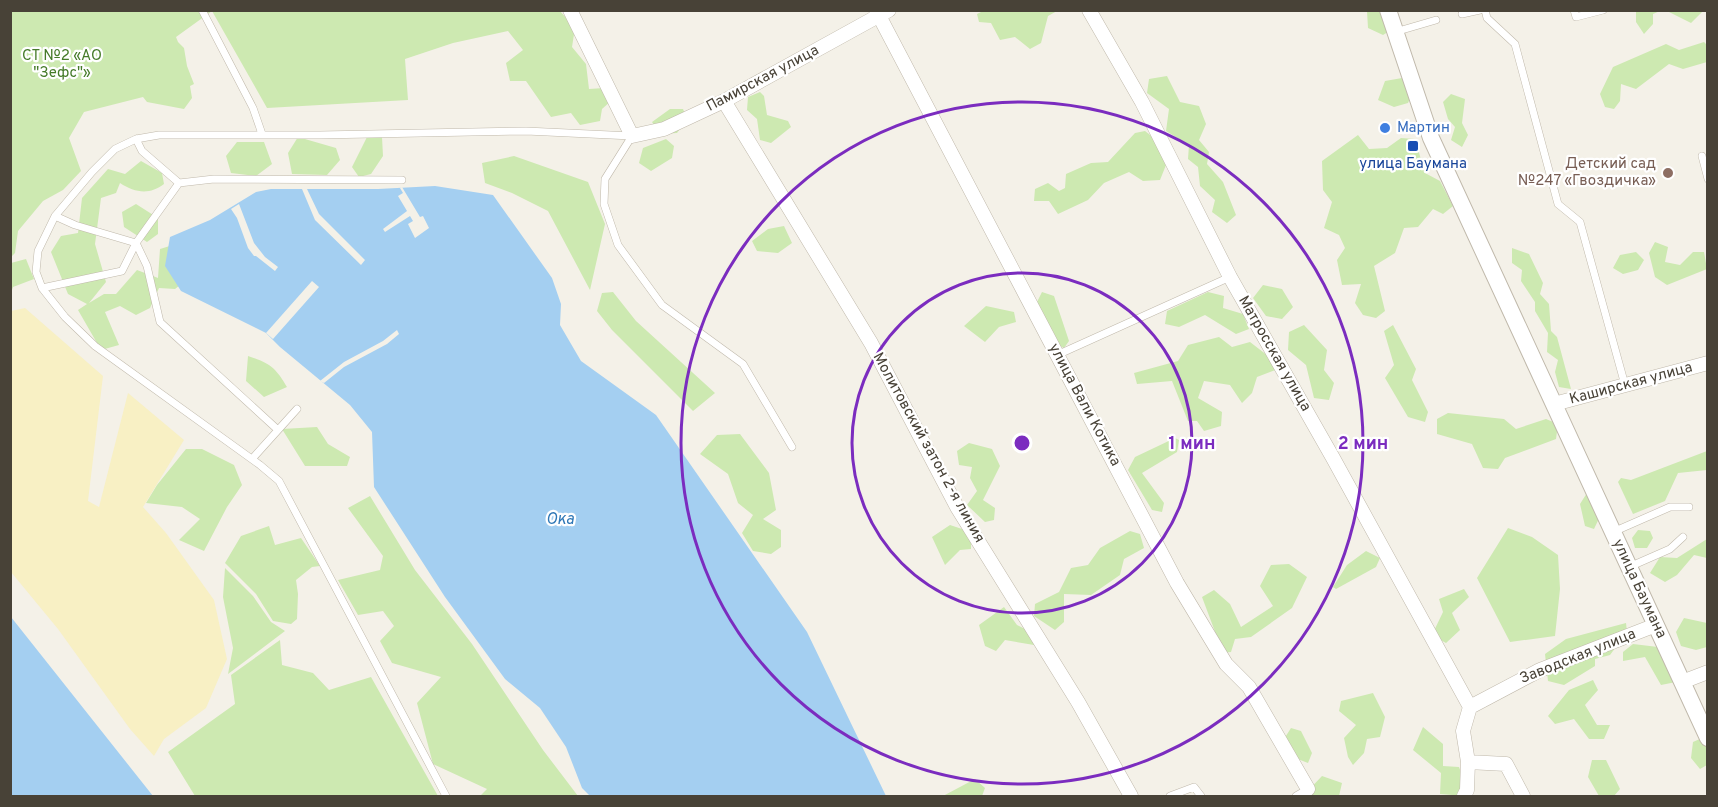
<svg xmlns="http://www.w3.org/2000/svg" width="1718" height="807" font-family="Overpass,sans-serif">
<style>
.green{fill:#cde9b1}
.sand{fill:#f8f0c4}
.water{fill:#a4cff1}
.pier{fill:#f4f1e8}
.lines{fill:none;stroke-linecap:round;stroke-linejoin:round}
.service-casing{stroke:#c0b9ab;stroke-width:8}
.minor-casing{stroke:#c0b9ab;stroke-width:15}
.tertiary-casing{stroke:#c0b9ab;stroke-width:18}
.service{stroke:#fff;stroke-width:7}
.minor{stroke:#fff;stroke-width:14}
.tertiary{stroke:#fff;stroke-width:16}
.ring{fill:none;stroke:#7b2cbf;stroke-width:3}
.shop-dot{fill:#3f7fe0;stroke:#fff;stroke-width:2}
.transit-dot{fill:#1a4fb4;stroke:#fff;stroke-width:2}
.education-dot{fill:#8d6e63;stroke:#fff;stroke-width:2}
.labels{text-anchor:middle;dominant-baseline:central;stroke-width:4.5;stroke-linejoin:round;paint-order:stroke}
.park-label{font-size:15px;fill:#457b29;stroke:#fff}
.street-label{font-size:15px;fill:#484237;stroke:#fff}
.shop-label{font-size:15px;fill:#366cbe;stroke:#fff;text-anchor:start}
.transit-label{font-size:15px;fill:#164399;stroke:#fff}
.education-label{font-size:15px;fill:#785e54;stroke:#fff;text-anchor:end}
.water-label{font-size:16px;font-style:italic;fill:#2e77b6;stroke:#fff}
.centre{fill:#7b2cbf;stroke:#fff;stroke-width:3}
.ring-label{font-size:18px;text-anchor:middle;font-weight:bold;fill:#7b2cbf;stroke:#fff;stroke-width:4.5;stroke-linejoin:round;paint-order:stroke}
</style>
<rect width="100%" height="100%" fill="#f4f1e8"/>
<path class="green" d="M1704 10 1691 23 1667 11V10Z
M11 11H560L575 28 572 47 586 64 589 89 604 88 611 101 602 109 600 121 580 125 571 113 551 117 526 81H510L506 63 523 50 508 31 453 43 405 59 408 100 267 108 212 11 176 37 178 42 184 48 187 66 194 84 190 86 192 98 184 109 147 102 143 97 84 112 69 138 81 171 63 190 43 201 18 231 15 253 11 257Z
M983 11V10L1057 11 1048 16 1041 43 1030 49 1015 37 1000 40 991 23 979 22 977 14Z
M1367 11H1392L1396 27 1383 35 1368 28Z
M1636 11H1660L1653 14V24L1644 34 1636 22Z
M1704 42 1707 45V62L1683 69 1669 64 1636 89 1621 84 1620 101 1614 109 1605 107 1600 94 1613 67 1666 44 1679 50Z
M1167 76 1180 102 1199 106 1206 124 1199 140 1209 152 1207 164 1223 182 1236 215 1227 223 1212 212 1215 200 1200 186 1198 167 1188 159 1189 145 1166 131 1169 109 1147 93 1149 79Z
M1402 78 1412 94 1408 103 1394 107 1378 100 1385 81Z
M760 92 764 96 767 115 788 121 791 127 771 143 760 140 757 119 747 110 748 97Z
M1451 94 1465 99 1462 123 1468 135 1462 147 1451 140 1455 127 1448 119 1443 102Z
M670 109H683L687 119 677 133 660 134 652 122Z
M1145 131 1159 142 1168 160 1160 180 1143 181 1129 172 1104 183 1088 200 1058 214 1049 201H1034L1035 189 1048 183 1059 191 1065 188 1066 174 1091 163 1108 162 1135 133Z
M1358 135 1369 149 1387 148 1401 138 1415 139 1425 173 1440 181 1453 206 1443 214 1433 209 1418 227 1404 228 1395 253 1374 266 1385 311 1376 318 1363 315 1355 303 1361 284 1342 285 1337 260 1345 248 1339 235 1324 228 1332 202 1323 190 1322 161Z
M298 137 336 148 340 160 327 175 292 174 288 153Z
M367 137H382L383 156 371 174 359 177 352 167Z
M666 139 674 146 672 158 651 171 639 163 643 148Z
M237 142H264L272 164 256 176 231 173 226 156Z
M514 156 588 182 605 224 590 290 548 211 512 193 485 183 482 163Z
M141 161 162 173 164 184C150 195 135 193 120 183L116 193 101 198 95 244 106 282 89 303 104 294H116L137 270 158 278 160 249 173 245 189 278 175 289 159 288 150 308 136 315 120 306 105 312 119 345 101 350 78 310 87 304 68 294 51 252 61 236 78 233 82 198 108 169 125 174Z
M136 204 158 218V234L147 242 124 227 122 212Z
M784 226 792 243 778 253 757 251 752 241 768 229Z
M1655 242 1668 247 1665 262 1680 265 1693 252H1704L1707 269 1667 285 1655 277 1649 253Z
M1512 248 1529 254 1543 283 1540 294 1549 304 1551 331 1557 337 1571 389 1559 387 1555 372 1558 360 1547 352 1548 333 1535 311V302L1521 281 1522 270 1512 263Z
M1636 252 1644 260 1638 270 1623 274 1613 268 1620 255Z
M26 259 34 279 13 287 11 293V263Z
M1263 285 1282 289 1293 307 1282 319 1266 316 1253 298Z
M613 292 636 321 715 393 693 411 612 330 597 311 602 293Z
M1042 292 1054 296 1069 341 1064 348 1053 343 1036 304Z
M1208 292 1224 296 1223 308 1243 314 1249 329 1236 334 1205 315 1179 327 1165 324 1167 311Z
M986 306 1014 312 1016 322 999 327 985 342 964 326Z
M1304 325 1327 350 1324 370 1334 383 1329 400 1314 398 1306 365 1288 350 1289 332Z
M1393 325 1416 369 1412 380 1428 412 1425 422 1408 417 1385 378 1394 365 1384 331Z
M1219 337 1232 347 1250 342 1272 359 1278 369 1257 377 1252 393 1242 403 1230 385 1204 381 1198 398 1222 412 1221 426 1204 431 1197 421H1188L1172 381 1137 384 1134 373 1178 361 1188 345Z
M248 356C270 363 276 368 287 387L264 397 246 381Z
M1448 413 1504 419 1516 429 1546 419 1558 424 1556 439 1505 458 1498 469 1483 468 1472 444 1437 434V419Z
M317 427 328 444 350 457 347 466H305L282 429Z
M740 434 769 473 776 510 763 519 781 530V547L771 554 753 551 742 533 753 515 738 503 728 474 700 454 717 435Z
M1175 438 1179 440 1177 452 1142 473 1164 503 1162 512 1152 510 1128 470 1135 457Z
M969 443 992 449 1000 466 983 500 995 508 994 520 985 522 967 505 977 491 970 478 972 467 959 465 957 451Z
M186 449H202L234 465 242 485 227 507 204 551 179 540 200 519 182 507 146 503 157 485Z
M1707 451V470L1678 473 1665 501 1633 514 1618 482 1621 478 1631 480Z
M1587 493 1605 506 1594 529 1585 526 1580 504Z
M370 496 415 570 472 644 543 750 578 796H480L487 789 433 764 417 703 441 677 392 663 380 641 394 626 383 611 358 615 338 580 380 570 383 556 348 508Z
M950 525 971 532V549L960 550 945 565 932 537Z
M269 526 275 545 301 538 320 566 312 567 296 580 298 594 297 619 291 624 273 621 256 594 225 563 241 536Z
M1508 528 1532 537 1558 555 1560 589 1555 636 1510 642 1477 578Z
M1638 530 1650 531 1653 538 1647 548H1635L1632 538Z
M1130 531 1140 534 1144 548 1124 559 1120 575 1091 595 1064 594V622L1055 630 1034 616 1035 604 1059 592 1071 568 1088 565 1100 548Z
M1707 539V558L1694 555 1677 575 1665 582 1650 573 1660 557 1677 558Z
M1366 551 1380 558 1376 567 1336 589 1333 587 1347 565Z
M1289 564 1307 577 1292 608 1251 637 1235 639 1231 652 1223 653 1202 597 1214 590 1230 604 1241 627 1273 606 1260 586 1271 565Z
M225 568 253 596 271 622 285 631 228 674 233 648 223 597Z
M1464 589 1469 597 1452 613 1460 630 1446 643 1432 635 1443 612 1439 599Z
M1004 607 1017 625 1037 635 1034 645 1005 640 996 651 985 646 979 625Z
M1684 618 1707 623V647L1696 650 1681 646 1676 632Z
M1626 623 1627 632 1610 655 1595 659V666L1564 685 1548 681 1545 654 1566 639Z
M280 640 282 665 313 673 329 690 371 677 438 796H195L168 752 235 704 231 675Z
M1633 644 1658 647 1676 682 1661 685 1645 657 1623 661V652Z
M1593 680 1598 690 1585 705 1597 725H1610L1604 739H1589L1574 719 1555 724 1548 716 1569 690Z
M1373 693 1385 717 1380 737 1367 739 1364 753 1353 765 1348 757 1344 738 1356 725 1339 711 1341 701Z
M1423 727 1443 744V766L1459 767 1469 794 1464 796 1440 794 1441 773 1413 750Z
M1291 728 1301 731 1312 753 1308 763 1290 756 1284 739Z
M1702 738 1707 744V765L1700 769 1691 758 1693 742Z
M1592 760H1606L1620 789 1614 796H1599L1588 777Z
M1322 776 1342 783 1339 796H1303Z
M975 779 985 788 982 796H943Z"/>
<path class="sand" d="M25 308 103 376 88 501 99 507 128 393 184 440 143 507 166 533 214 600 227 659 206 708 164 739 154 756 130 729 58 629 11 572V311Z"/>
<path class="water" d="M435 186 493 195 552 278 561 304 560 325 581 361 656 415 807 632 886 796H590L582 788 566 747 540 708 505 679 445 597 374 487 372 432 350 405 280 347 266 333 181 291 165 266 170 237 210 220 256 192 271 189H378Z
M11 617 153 796H11Z"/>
<path class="pier" d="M402 187 420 217 423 216 429 228 415 238 408 224 413 221 410 216 385 232 383 229 407 211 398 196 403 193 400 188Z
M302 189H307L319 214 365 260 361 265 315 220Z
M239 204 254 243 265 257 278 267 275 271 256 256H254L248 248 237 218 231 209Z
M312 281 319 287 273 339 266 333Z
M397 330 399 334 387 344 344 367 324 383 320 381 344 362 383 341Z"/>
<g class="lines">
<g class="service-casing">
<path id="service" d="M202 10 253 108 262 134
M1485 10 1487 18 1515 44 1558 204 1580 222 1625 385
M1574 10 1576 17 1603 10
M1462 14 1480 10
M1395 32 1436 20
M136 139 142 151 179 183 214 179 402 180
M1702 156 1708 179
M55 216 75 225 136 243 179 183
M42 288 122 271 136 243 147 266 160 322 278 430
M1057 355 1230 277
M252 459 297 409
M1613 532 1670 507H1689
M1629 567 1670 549 1683 537
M446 796 279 481 260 465 95 346 65 317 42 288 36 272 38 251 55 216 92 172 115 149 136 139 159 135H320L526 131 632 136 605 179 604 204 618 245 662 305 743 364 792 447
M1170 796 1194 787 1201 796
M1296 796 1308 789"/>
</g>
<g class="minor-casing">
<path id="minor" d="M570 10 632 136 664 129 724 101 889 10
M876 10 1177 583 1226 664 1249 687 1308 789
M1089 10 1142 102 1230 277 1333 458 1470 707 1463 731 1468 762 1506 764 1523 796
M724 101 871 343 957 507 1078 702 1131 796
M1554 404 1708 363
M1682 682 1708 672
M1470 707 1540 670 1656 625
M1464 796 1467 790 1468 762"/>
</g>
<g class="tertiary-casing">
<path id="tertiary" d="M1388 10 1431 138 1708 738"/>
</g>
<use href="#service" class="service"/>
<use href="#minor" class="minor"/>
<use href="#tertiary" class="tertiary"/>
</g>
<g class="ring">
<circle cx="1022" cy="443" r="170"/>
<circle cx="1022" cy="443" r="341"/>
</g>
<circle class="shop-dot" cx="1385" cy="128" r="6"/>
<rect class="transit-dot" x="1407" y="140" width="12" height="12" rx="3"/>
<circle class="education-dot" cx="1668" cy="173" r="6"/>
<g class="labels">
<g class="park-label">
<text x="62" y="56">СТ №2 «АО<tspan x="62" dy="17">"Зефс"»</tspan></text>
</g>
<g class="street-label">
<text transform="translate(763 79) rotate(-28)">Памирская улица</text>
<text transform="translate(1274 354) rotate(60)">Матросская улица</text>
<text transform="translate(1631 384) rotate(-15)">Каширская улица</text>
<text transform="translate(1084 405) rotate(62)">улица Вали Котика</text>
<text transform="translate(928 448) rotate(61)">Молитовский затон 2-я линия</text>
<text transform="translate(1639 589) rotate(65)">улица Баумана</text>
<text transform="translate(1578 657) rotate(-22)">Заводская улица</text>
</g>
<g class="shop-label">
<text x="1397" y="128">Мартин</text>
</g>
<g class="transit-label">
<text x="1413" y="164">улица Баумана</text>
</g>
<g class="education-label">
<text x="1656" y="164">Детский сад<tspan x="1656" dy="17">№247 «Гвоздичка»</tspan></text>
</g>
<g class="water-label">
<text x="560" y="520">Ока</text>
</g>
</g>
<circle cx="1022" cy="443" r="9" class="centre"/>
<g class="ring-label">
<text x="1192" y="449">1 мин</text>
<text x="1363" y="449">2 мин</text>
</g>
<rect width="1718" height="807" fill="none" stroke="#484237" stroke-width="24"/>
</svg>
